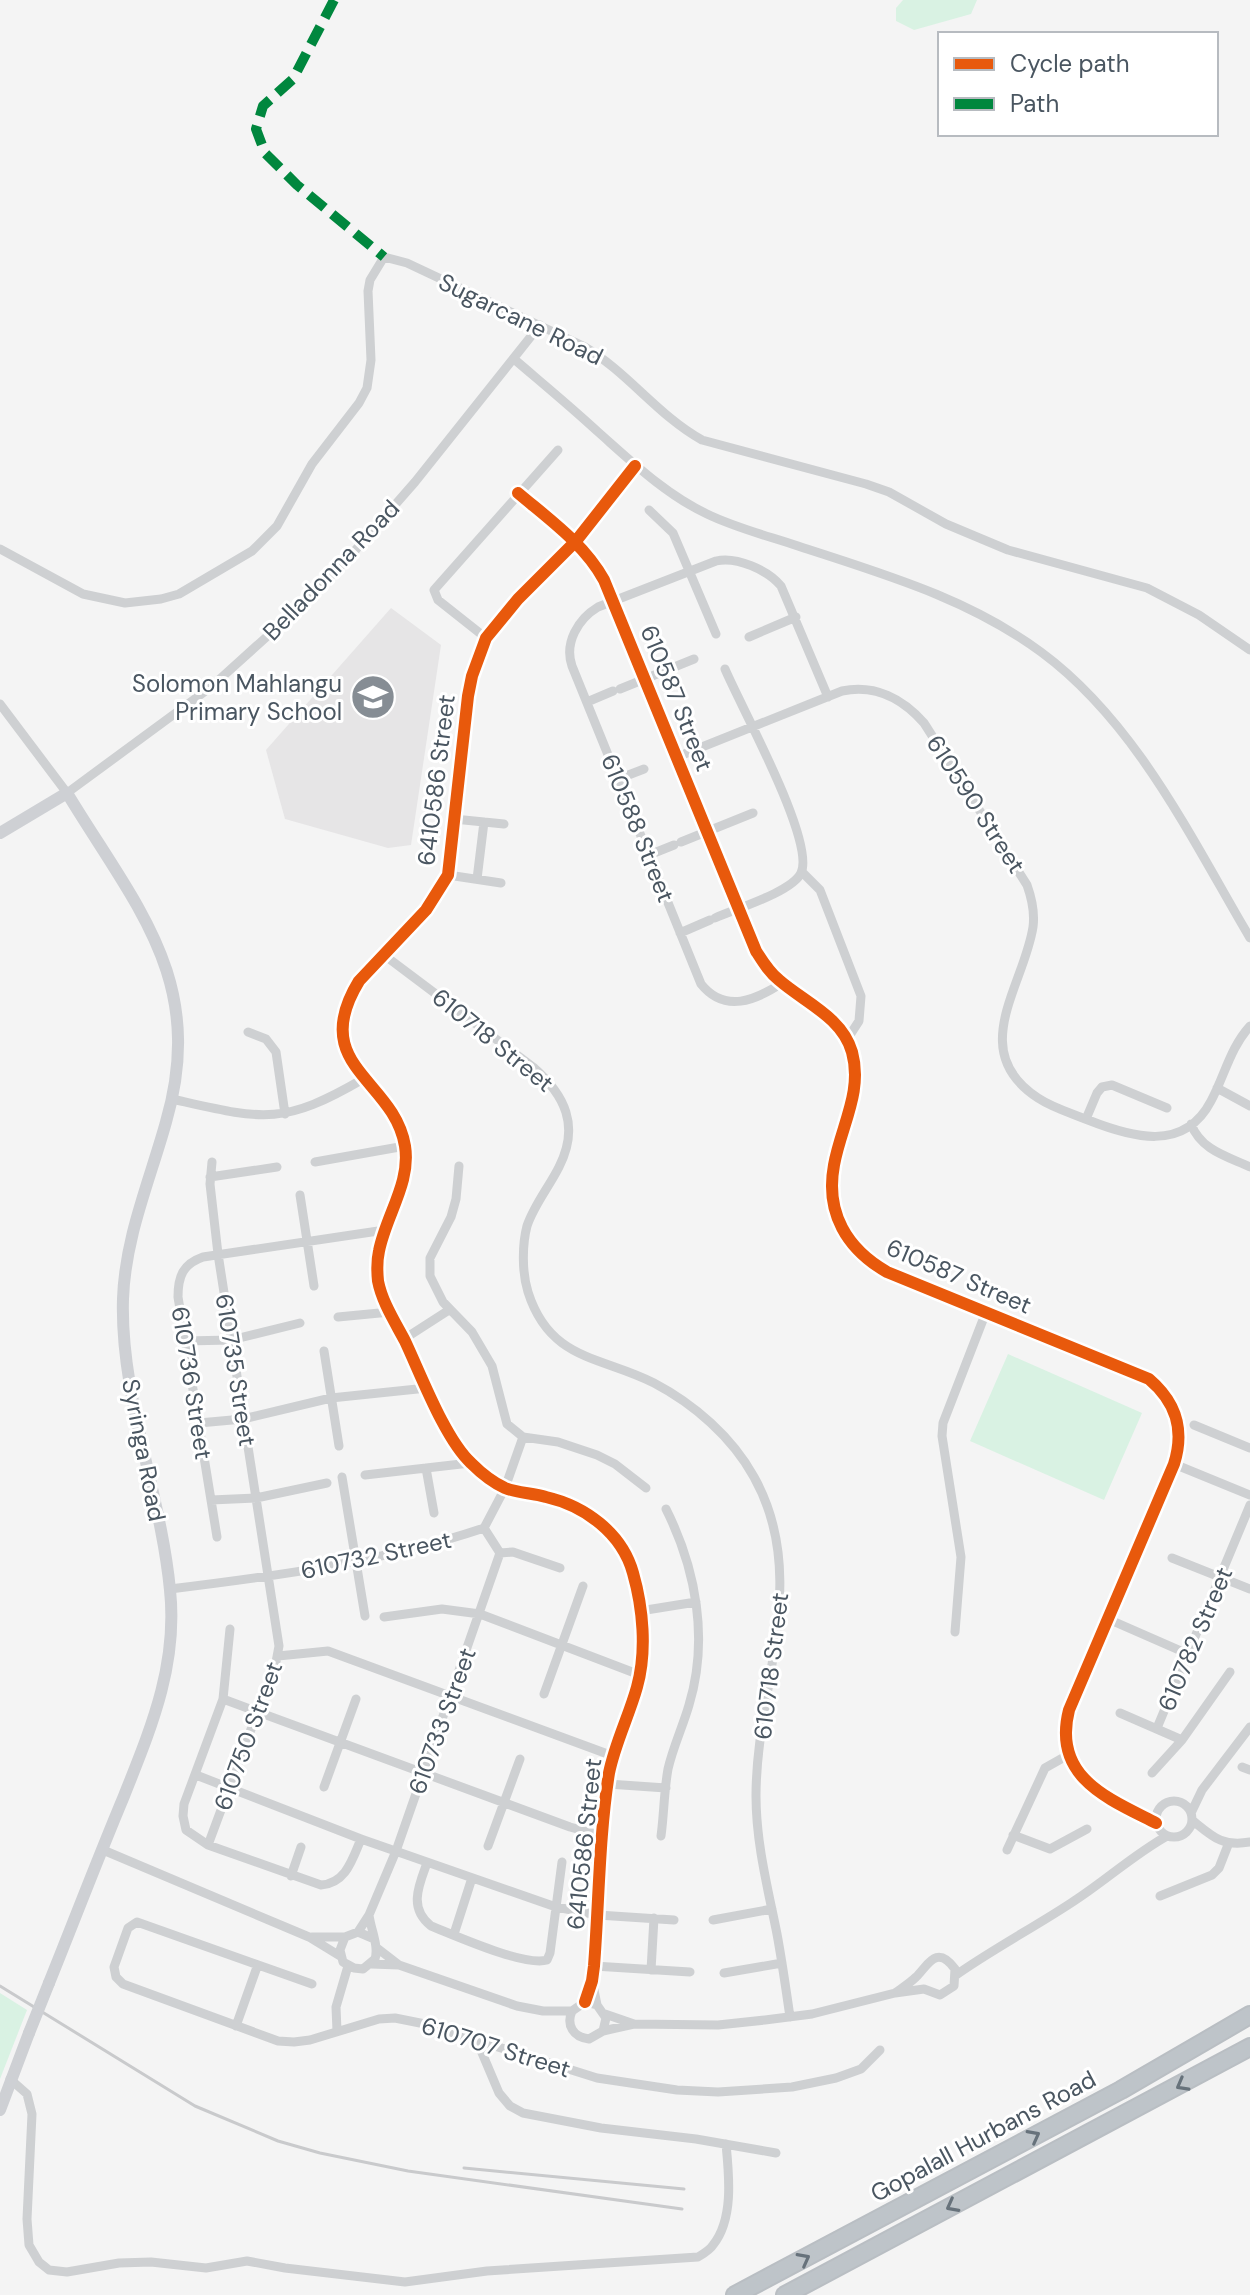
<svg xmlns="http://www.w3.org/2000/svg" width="1250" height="2295" font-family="'DM Sans',sans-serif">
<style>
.education{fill:#e6e5e6}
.green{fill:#d9f2e3}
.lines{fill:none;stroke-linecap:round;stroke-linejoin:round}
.highway-casing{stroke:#b9bec3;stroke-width:20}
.street{stroke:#ced0d2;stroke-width:9}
.secondary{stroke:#ced0d4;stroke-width:12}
.highway{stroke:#bec4c9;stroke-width:16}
.rail{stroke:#c9cacc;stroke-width:3}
.secondary-bridge{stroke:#ced0d4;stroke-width:12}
.quiet{stroke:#00873e;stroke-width:10;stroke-dasharray:20 10;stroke-linecap:butt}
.cycleway-casing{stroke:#fff;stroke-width:17}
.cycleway{stroke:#e8590c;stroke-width:12}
.oneway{stroke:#67727b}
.labels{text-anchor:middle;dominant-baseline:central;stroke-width:6;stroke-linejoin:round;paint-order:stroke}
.street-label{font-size:24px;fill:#4a5661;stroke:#fff}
.poi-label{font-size:24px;fill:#4a5661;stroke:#fff;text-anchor:end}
</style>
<rect width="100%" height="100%" fill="#f4f4f4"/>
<path class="education" d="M391 608 441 645 411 845 388 848 285 819 266 750Z"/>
<path class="green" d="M903 0H977L971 14 914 30 896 21V8Z
M1008 1354 1142 1413 1104 1500 970 1441Z
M0 1993 27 2010 0 2079Z"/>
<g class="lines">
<g class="highway-casing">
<path id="highway" d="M735 2295 1121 2090 1250 2015
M785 2295 1250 2047"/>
</g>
<path class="street" d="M514 359C542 383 570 406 597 431 631 461 665 494 707 514 736 528 768 536 798 546 883 574 968 598 1041 652 1136 722 1191 838 1250 938
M518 493C550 520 584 544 604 580L756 951C763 962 769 972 779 980 804 1002 842 1017 852 1052 863 1092 841 1126 834 1165 825 1213 847 1249 887 1272L1149 1379C1176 1402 1185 1429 1174 1464L1069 1710C1052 1777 1107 1798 1156 1823
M649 510 673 533 716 634
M0 549 83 594 125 603 161 599 179 594 252 551 277 526 312 464 359 403 367 388 371 360 368 291 370 280 384 257 407 263 583 346C628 372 657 415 702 440L866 484 889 492 946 524 1008 550 1147 588 1199 615 1250 650
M749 637 796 617
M486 638 438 600 434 590 558 450
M620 689 694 659
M587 702 613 691
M0 704 67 793 211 687 293 613 345 562 415 482 540 325
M677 757 842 691C875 684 903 699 924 723L1027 885C1032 899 1035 912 1033 927 1024 986 966 1051 1038 1098 1053 1108 1071 1113 1088 1120 1131 1137 1184 1153 1211 1101 1225 1075 1230 1048 1250 1026
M618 779 644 769
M454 819 504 824
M681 842 753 813
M649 855 674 845
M802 872 820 890 861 996 859 1021 848 1038
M448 875 501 883
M477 879 484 822
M715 918C735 909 792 892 801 873 816 842 740 705 725 669
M680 933 710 920
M384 955 533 1067C565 1095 580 1126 559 1167 549 1187 534 1205 527 1226 522 1245 522 1273 528 1292 550 1361 601 1356 654 1383 694 1404 732 1437 754 1477 811 1579 756 1688 756 1796 756 1843 768 1889 777 1934 782 1961 786 1989 790 2017
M782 983C756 1000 725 1014 701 984L572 666C564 643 578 619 598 607L716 561C736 556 768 570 781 586L828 697
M248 1032 266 1039 276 1052 285 1114
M1217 1088 1250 1106
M172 1099C261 1119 281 1127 363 1079
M1086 1119 1097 1093 1102 1087 1112 1085 1167 1108
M1191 1124C1201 1150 1226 1156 1250 1167
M315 1162 405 1146
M459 1166 456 1199 451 1217 430 1258V1276L443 1302 472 1332 492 1366 507 1424 523 1437 558 1442 597 1455 615 1464 646 1488
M210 1177 277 1167
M300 1195 314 1286
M338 1317 390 1312
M404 1339 449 1310
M185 1341 231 1340 300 1323
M324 1351 339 1446
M199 1423 243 1419 331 1398 427 1388
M1194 1425 1250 1448
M1174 1464 1250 1495
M426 1468 434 1513
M365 1475 470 1463
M342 1477 365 1616
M211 1500 256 1498 327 1483
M217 1537 178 1297C178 1276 183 1264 203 1257L385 1230
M500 1553 513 1552 560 1568
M1172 1558 1250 1589
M170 1589C276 1576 383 1562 484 1528L505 1488 523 1437
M640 1611 696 1602
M384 1617 442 1609 480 1614 640 1675
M1108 1619 1188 1654
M230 1629 223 1699 184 1804 183 1816 186 1830 208 1845 321 1885C346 1883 352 1860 361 1839
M955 1632 961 1557 942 1436 943 1423 986 1312
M278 1656 328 1651 613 1756
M544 1694 583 1586
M223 1699 570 1827 602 1836
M1120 1713 1182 1740
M1157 1728 1250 1505
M1242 1767 1250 1770
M1152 1773 1182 1740 1230 1672
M196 1775 361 1839 556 1907 598 1915 674 1920
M608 1784 666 1788
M324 1787 356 1699
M1156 1819a18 18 0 1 1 36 0a18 18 0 1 1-36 0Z
M1191 1813 1202 1790 1250 1727
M1192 1820C1213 1837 1222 1847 1250 1842
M1013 1835 1050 1849 1087 1829
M661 1836C664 1814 664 1791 668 1769 673 1747 683 1726 689 1705 709 1639 696 1569 666 1509
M208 1845 276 1662 279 1646 218 1254 210 1184 212 1162
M488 1846 520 1759
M103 1850 309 1937 340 1956
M1007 1850 1045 1768 1068 1755
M427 1863C419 1885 408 1908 431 1926 454 1935 525 1967 547 1960L550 1953 562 1862
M291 1876 301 1847
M1160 1896 1212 1875 1219 1868 1228 1845
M369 1915C371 1930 379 1946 375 1959L363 1969 354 1968 343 1962 340 1950 345 1937 358 1932 372 1938
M713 1920 772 1909
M358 1932 369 1915 396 1851 500 1553 484 1528
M454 1934 472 1878
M312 1937H345
M377 1948 399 1965 517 2006 543 2011H572L585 2002 597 2005
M371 1964 399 1965
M594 1966 690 1972
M651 1970 654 1918
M724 1973 782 1963
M956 1975C993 1949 1033 1928 1071 1903 1104 1882 1133 1855 1167 1836
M312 1984 137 1922 128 1928 114 1967 116 1977 123 1984 278 2041 294 2042 310 2040 379 2019 395 2018 425 2024 597 2078 677 2090 718 2092 792 2087 836 2078 861 2069 880 2050
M593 1985 597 2005 606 2018 603 2031
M585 2002 592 1981 594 1966C599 1902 599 1836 609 1773 615 1743 629 1716 637 1687 647 1651 643 1608 633 1573 622 1533 585 1506 546 1497 533 1493 517 1493 505 1488 494 1483 480 1472 471 1463 445 1439 421 1375 405 1341 395 1322 382 1302 378 1281 377 1271 377 1260 379 1251 386 1215 411 1183 405 1146 394 1079 307 1066 359 981L426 910 448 875 468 696 472 676 486 638 518 599 576 541 635 466
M572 2011C566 2025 573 2037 589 2039L603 2031 634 2024 718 2025 765 2020 812 2014 895 1993 924 1989 940 1995 954 1986 955 1969C936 1943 927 1967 916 1977 910 1983 902 1988 895 1993
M605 2014 634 2024
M236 2026 257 1967
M337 2031 336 2007 348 1966
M477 2041 499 2093 510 2106 523 2113 601 2128 696 2139 776 2153
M10 2079 27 2094 32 2114 27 2219 29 2245 39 2262 49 2270 67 2272 119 2263 151 2262 206 2268 247 2261 285 2268 405 2282 487 2271 698 2257C703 2254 710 2250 713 2245 734 2219 729 2175 726 2144"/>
<path class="secondary" d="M0 833 67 793C136 907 207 980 166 1122 150 1180 125 1237 123 1299 120 1395 161 1494 170 1590 178 1665 151 1728 124 1796 98 1858 74 1921 49 1983
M0 2110 29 2033"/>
<use href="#highway" class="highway"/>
<path class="rail" d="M0 1986 195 2106 278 2141 320 2153 408 2171 682 2209
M464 2168 684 2189"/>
<path class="secondary-bridge" d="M29 2033 49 1983"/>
<path class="quiet" d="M334 0 293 79 263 106 256 129 265 153 297 185 384 257"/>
<g class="cycleway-casing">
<path id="cycleway" d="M518 493C550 520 584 544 604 580L756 951C763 962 769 972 779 980 804 1002 842 1017 852 1052 863 1092 841 1126 834 1165 825 1213 847 1249 887 1272L1149 1379C1176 1402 1185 1429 1174 1464L1069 1710C1052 1777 1107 1798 1156 1823
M585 2002 592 1981 594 1966C599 1902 599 1836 609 1773 615 1743 629 1716 637 1687 647 1651 643 1608 633 1573 622 1533 585 1506 546 1497 533 1493 517 1493 505 1488 494 1483 480 1472 471 1463 445 1439 421 1375 405 1341 395 1322 382 1302 378 1281 377 1271 377 1260 379 1251 386 1215 411 1183 405 1146 394 1079 307 1066 359 981L426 910 448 875 468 696 472 676 486 638 518 599 576 541 635 466"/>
</g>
<use href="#cycleway" class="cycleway"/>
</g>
<defs><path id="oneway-chevron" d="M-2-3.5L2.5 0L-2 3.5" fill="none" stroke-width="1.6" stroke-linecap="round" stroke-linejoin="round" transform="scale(2)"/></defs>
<g class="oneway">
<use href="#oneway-chevron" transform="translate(1182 2085) rotate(151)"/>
<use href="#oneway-chevron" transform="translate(1034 2136) rotate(-28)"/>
<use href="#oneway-chevron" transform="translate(952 2206) rotate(152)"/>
<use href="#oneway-chevron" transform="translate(804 2259) rotate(-28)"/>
</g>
<defs>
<g id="school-disc" transform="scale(2.3)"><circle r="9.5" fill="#868d94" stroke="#fff"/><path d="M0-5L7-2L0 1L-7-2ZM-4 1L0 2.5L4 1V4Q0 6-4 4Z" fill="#fff"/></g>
</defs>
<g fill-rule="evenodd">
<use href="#school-disc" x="373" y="697"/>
</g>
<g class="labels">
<g class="street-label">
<text transform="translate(521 319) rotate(26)">Sugarcane Road</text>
<text transform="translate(331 570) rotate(-46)">Belladonna Road</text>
<text transform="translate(677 698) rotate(68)">610587 Street</text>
<text transform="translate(436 780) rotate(-83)">6410586 Street</text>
<text transform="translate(976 804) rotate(57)">610590 Street</text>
<text transform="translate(638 828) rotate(68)">610588 Street</text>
<text transform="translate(493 1040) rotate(39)">610718 Street</text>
<text transform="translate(959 1276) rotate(23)">610587 Street</text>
<text transform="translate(236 1370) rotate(81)">610735 Street</text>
<text transform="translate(192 1383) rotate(81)">610736 Street</text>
<text transform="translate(144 1450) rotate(79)">Syringa Road</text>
<text transform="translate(376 1555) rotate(-12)">610732 Street</text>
<text transform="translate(1195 1639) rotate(-67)">610782 Street</text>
<text transform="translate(771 1666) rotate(-83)">610718 Street</text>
<text transform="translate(442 1721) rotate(-70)">610733 Street</text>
<text transform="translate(248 1736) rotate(-70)">610750 Street</text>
<text transform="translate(584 1844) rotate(-84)">6410586 Street</text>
<text transform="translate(496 2047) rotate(17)">610707 Street</text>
<text transform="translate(983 2136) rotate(-28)">Gopalall Hurbans Road</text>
</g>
<g class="poi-label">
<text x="342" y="683">Solomon Mahlangu<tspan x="342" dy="28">Primary School</tspan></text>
</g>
</g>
<rect x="938" y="32" width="280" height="104" fill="#ffffff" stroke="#b7bbc0" stroke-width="2"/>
<rect x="954" y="58" width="40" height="12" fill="#e8590c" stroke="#b7bbc0" stroke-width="2"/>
<text x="1010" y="72" font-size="24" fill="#4a5661">Cycle path</text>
<rect x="954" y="98" width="40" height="12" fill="#00873e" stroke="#b7bbc0" stroke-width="2"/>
<text x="1010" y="112" font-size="24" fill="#4a5661">Path</text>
</svg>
